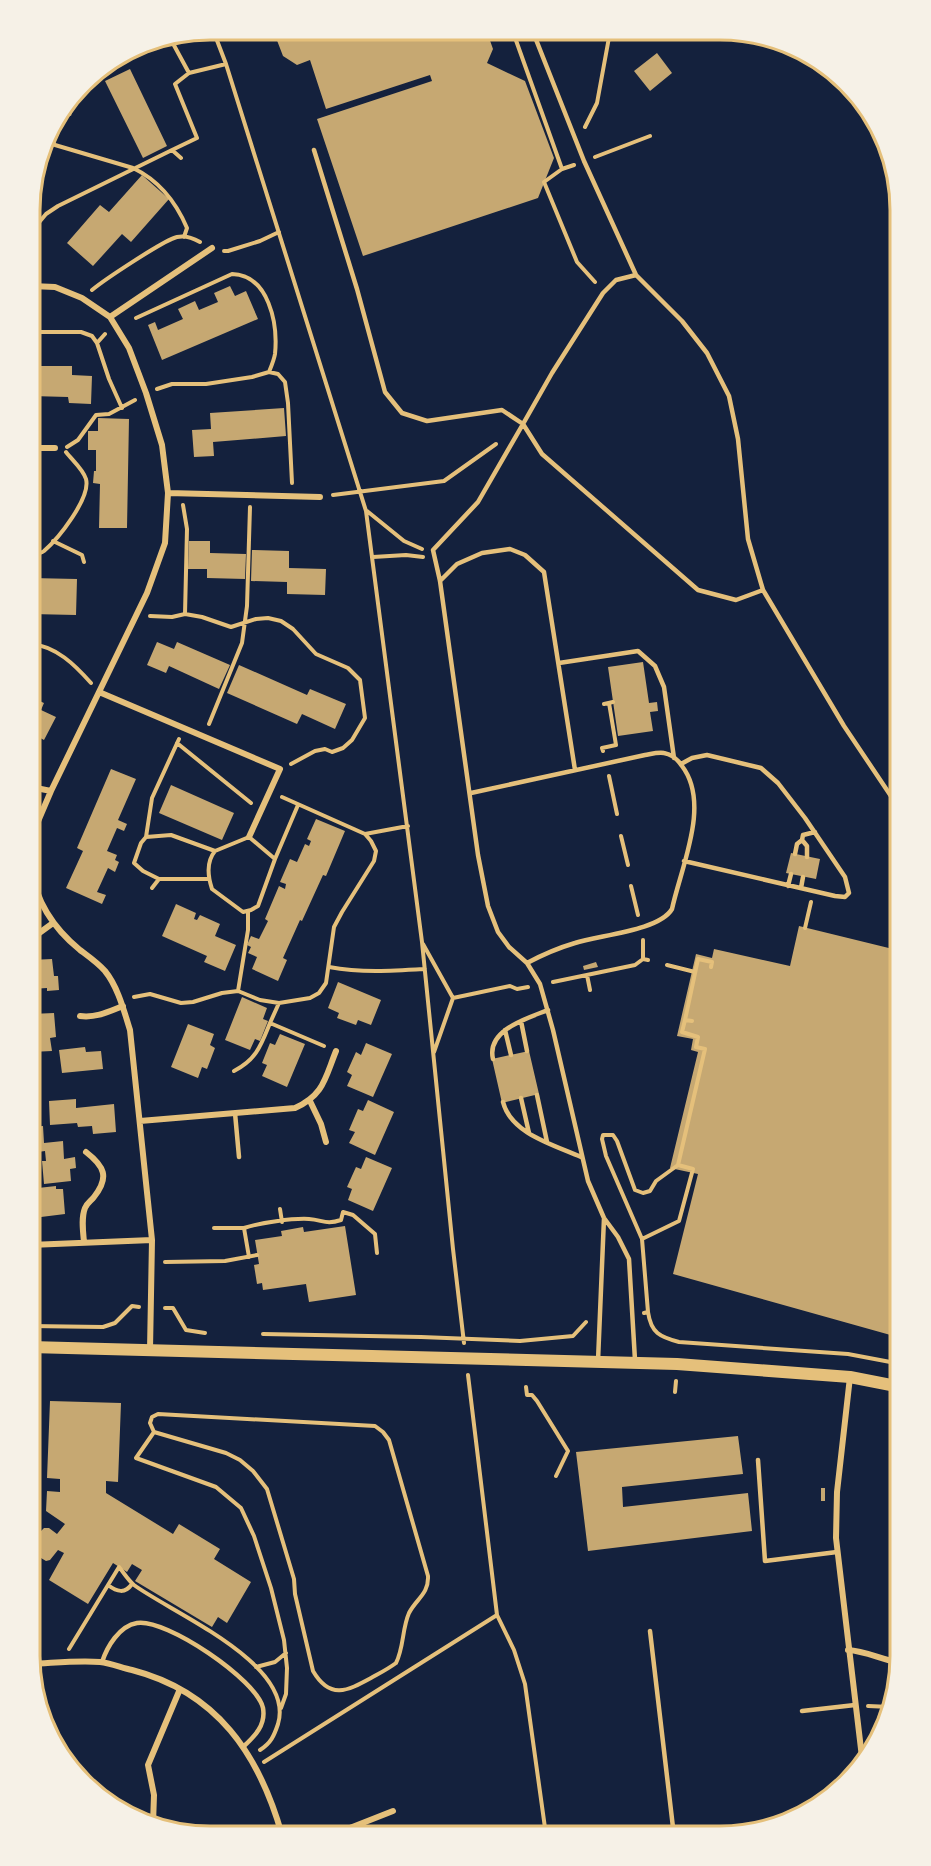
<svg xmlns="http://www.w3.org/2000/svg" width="931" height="1866" font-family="Montserrat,sans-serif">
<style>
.building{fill:#c6a872}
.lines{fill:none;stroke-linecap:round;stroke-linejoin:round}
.path{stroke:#e5c07b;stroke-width:4}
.service{stroke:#e5c07b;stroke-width:4.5}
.minor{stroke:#e5c07b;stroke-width:6}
.secondary{stroke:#e5c07b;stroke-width:12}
.rim{fill:none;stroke:#e5c07b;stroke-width:3}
</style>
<rect width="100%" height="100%" fill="#14213d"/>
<path class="building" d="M273 30 487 32 493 49 487 63 525 81 554 158 538 198 363 256 317 119 432 81 430 75 326 109 310 60 297 65 283 56Z
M657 53 672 73 650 91 634 71Z
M130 69 167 146 143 158 105 81Z
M78 92 71 116 62 113 78 93Z
M142 175 169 199 131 242 122 234 93 266 67 243 100 205 109 212Z
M230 286 235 296 246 291 258 319 162 360 148 325 155 322 158 330 183 319 178 309 195 301 199 310 218 302 214 293Z
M31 366H72V375L92 376 91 404 69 403 68 397 31 396Z
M284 408 286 436 213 442 214 456 194 457 192 430 211 429 210 413Z
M98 418 129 419 127 528H99L100 484 93 483 94 471H96V450H88V431H98Z
M189 541H210V553L246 554 245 579 207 578V569H188Z
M252 550 289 551V568L326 569 325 595 287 594V582L251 581Z
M31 578 77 579 76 615 31 614Z
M157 642 174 649 177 642 230 665 219 689 169 666 166 673 147 665Z
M643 662 649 703 657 702 658 711 650 712 653 731 618 736 608 667Z
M239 665 307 695 310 689 346 704 335 729 302 714 297 724 227 693Z
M31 697 44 703 41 710 56 717 44 740 31 733Z
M111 769 136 779 118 820 127 824 124 831 117 828 107 851 117 855 115 860 119 862 115 872 108 868 97 892 106 895 102 904 66 888 83 851 77 848Z
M171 785 234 813 222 840 159 813Z
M316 819 345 831 326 876 323 875 302 921 300 920 283 958 287 960 278 981 252 969 257 957 248 953 251 947 247 945 251 936 259 939 268 921 265 919 279 886 285 889 286 884 280 882 290 859 297 862 305 844 309 846 311 841 307 839Z
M791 853 820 859 816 879 786 873Z
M176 904 196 913 194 919 197 920 200 915 220 924 215 936 236 945 225 971 204 962 207 956 162 936Z
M799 926 901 951V1319L898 1318 894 1336 673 1274 698 1174 670 1168 698 1052 691 1050 693 1039 677 1036 696 954 712 958 714 949 790 966Z
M52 959 54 976H58L59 990 47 991V988L31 989V960Z
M596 962 598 967 584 970 583 966Z
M338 982 381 1000 371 1025 358 1020 356 1025 337 1018 339 1013 328 1008Z
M242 997 267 1008 263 1019 268 1021 260 1041 255 1039 250 1050 225 1040Z
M54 1013 56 1037 50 1038 52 1051 31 1052V1014Z
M188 1024 214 1034 210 1045 215 1048 207 1069 202 1067 198 1078 171 1067Z
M280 1034 305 1044 287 1087 262 1076 267 1065 262 1063 270 1043 275 1045Z
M366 1043 392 1054 373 1097 347 1086 352 1075 347 1072 356 1052 361 1055Z
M85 1047 86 1052 101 1051 103 1069 62 1073 59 1050Z
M529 1051 539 1094 502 1103 492 1059Z
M76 1099V1108L114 1104 116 1132 93 1134 92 1126 78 1127 77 1123 50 1125 49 1101Z
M368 1100 394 1112 375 1155 349 1143 355 1132 349 1130 358 1109 363 1111Z
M43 1126 44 1143 63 1141 64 1159 75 1157 76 1168 70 1169 71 1181 44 1184 42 1161H46L45 1151 31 1153V1127Z
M366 1157 392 1168 373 1211 348 1200 352 1189 347 1187 356 1167 361 1169Z
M56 1186V1189H63L65 1214 41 1217 38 1188Z
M345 1226 356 1295 309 1302 306 1284 263 1290 262 1283 257 1284 254 1265 259 1264 255 1240 282 1236 281 1231 303 1227 304 1232Z
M50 1401 121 1403 118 1482 106 1481V1493L173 1534 179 1524 220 1549 214 1559 251 1582 227 1623 218 1617 212 1627 135 1581 142 1570 132 1564 127 1572 113 1563 88 1604 49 1580 64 1553 58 1550 50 1560 46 1561 41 1558 39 1552 41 1531 44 1528H49L57 1534 65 1524 46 1511 47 1491 60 1492V1479L47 1478Z
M738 1436 743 1474 622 1487 623 1507 748 1493 752 1531 588 1551 576 1452Z
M821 1488H825V1501H821Z"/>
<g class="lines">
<path class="path" d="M213 30 226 64 366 511 422 942 453 1249 464 1343
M513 32 562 169
M170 38 189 73 226 64
M585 127 597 103 610 32
M48 134 55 145 133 168C158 180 176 202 187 228L184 237
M172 150 197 138 175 84 189 73
M595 157 650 136
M574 165 562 169 544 182 577 262 595 282
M31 232 46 214 58 206 172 150 181 158
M224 251H228L260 241 279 232
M92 290C104 280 164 240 177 237 185 235 193 238 200 242
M136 318 232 274C269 275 278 324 275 354 274 360 271 367 269 372
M31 332H81L92 336 97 343 109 379 122 408
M97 343 105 334
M157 389 172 384H206L252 377 269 372 278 374 285 382 288 403 292 483
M67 447 78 440 96 415 109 414 135 400
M333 495 444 481 496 444
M183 505 187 529 185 614
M367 511 404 541 422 549
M53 541 82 555 84 562
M31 555C36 554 40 554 44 551 58 539 91 498 86 479 83 469 72 460 66 452
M373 557 406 555 423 557
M150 616 172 617 185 614 202 617 231 627 256 619 268 618 281 621 293 629 316 654 348 668 360 680 365 718 352 740 343 748 332 752 325 749 315 751 291 764
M31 644C56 646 75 665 91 683
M604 704 613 702
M209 724 242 643 247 606 250 507
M177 743 251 803
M603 751 602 748 616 745 609 703
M609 776 617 814
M282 797 365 834 408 826
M621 836 628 865
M146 837 171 835 215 851
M249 837 275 859 258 906 251 910 243 912 212 889C208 877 206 862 215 851Z
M275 859 298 805
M159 879 143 871 134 863 141 843 146 837 152 798 179 739
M631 886 638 915
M152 888 159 879H209
M805 928 811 902
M643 940V959
M423 944 453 998 434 1052
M667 965 695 972
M329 967C361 973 392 971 425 969
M587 975 590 990
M553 982 635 965 643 959 648 960
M238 991 260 1000 279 1003 310 998 319 993 326 983 334 927 342 912 374 861 376 851 371 841 365 834
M134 997 150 994 181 1003 193 1002 222 993 238 991 248 930V911
M453 998 510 986 517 989 528 987
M279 1003 270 1023 324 1046
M692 1021 685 1020 698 959 712 962 711 967
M234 1071C257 1059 261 1045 270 1023
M280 1209 282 1222
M214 1228H244
M642 1239 679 1221 693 1169 678 1165
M249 1257 244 1228C259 1223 293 1218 309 1219 323 1220 326 1225 341 1220L343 1212 353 1215 375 1234 377 1253
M165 1262 225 1261 257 1255
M165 1308H173L186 1330 205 1333
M648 1312 642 1239 606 1156 602 1139 603 1135H613L617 1141 635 1190 643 1193 650 1191 656 1181 678 1165 705 1049 696 1047 698 1037 682 1032 685 1020
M644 1313 648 1312C651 1333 660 1337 679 1342L848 1354 901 1364
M30 1326 103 1327 115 1323 132 1306 139 1307
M263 1334 421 1337 520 1341 573 1336 586 1322
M468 1375 497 1615 514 1650 525 1684 546 1835
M526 1387 527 1395H532L537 1401 568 1451 556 1476
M675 1392 676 1381
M154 1432 226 1453 240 1460 253 1471 267 1489 294 1579 295 1594 313 1671C330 1700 347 1691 371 1678 380 1673 388 1669 396 1663 404 1647 402 1629 409 1613 416 1599 429 1594 428 1576L389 1440 383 1432 375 1426 158 1414 152 1417 150 1423 154 1432 136 1458 216 1487 241 1508 254 1536 271 1588 284 1640 287 1668 286 1694 281 1708
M108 1585C117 1592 125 1594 132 1584
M69 1649 119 1567C124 1573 128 1580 134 1585 172 1613 296 1664 278 1724 274 1736 271 1743 260 1750
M256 1667 275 1662 286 1653
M868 1706 891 1707
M264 1762 497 1615"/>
<path class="service" d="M533 32 584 161 636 275 682 321 707 353 729 396 738 439 748 539 763 590 844 726 901 811
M314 150 357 289 385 392 402 413 427 421 502 410 523 424 478 502 433 550 440 581 478 855 488 906 498 932 509 947 527 963 540 984 553 1030 588 1181 604 1218 618 1237 629 1259 635 1360
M636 275 616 280 603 293 552 373 523 424 542 454 698 590 736 600 763 590
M440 581 457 564 482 553 510 549 525 555 544 572 575 770
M559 663 638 651 655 666 664 687 674 758
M681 764 692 758 707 755 761 768 778 783 805 818 845 877 849 893 845 897 835 896 684 861
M471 793 645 755C651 754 658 752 664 753 671 754 678 760 682 766 711 804 681 867 672 909 659 931 599 935 575 943 558 948 542 955 527 963
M795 854 797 844 802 840
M807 857V846L802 840 803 835 815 832
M788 886 791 874
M801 888 803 877
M521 1021 527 1051
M505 1030 511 1055
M493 1059C486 1030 528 1018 548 1010
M537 1095 547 1142
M521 1098 529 1133
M503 1102C511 1134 554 1145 581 1157
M235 1113 239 1157
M598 1361 604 1218
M758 1460 765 1561 837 1552
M650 1631 674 1836
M102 1662C107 1647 119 1626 137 1623 166 1618 257 1680 263 1708 266 1725 255 1736 243 1747
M802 1711 855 1705"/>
<path class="minor" d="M110 317 212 248
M31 448H55
M168 493 320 497
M99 692 280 769 249 837
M31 787 51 791
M31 850 36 826 51 791 147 593 165 543 168 493 162 445 146 393 129 348 110 317 82 298 55 287 31 286
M31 868C36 902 53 928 80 950 88 956 98 963 105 971 118 987 124 1011 130 1030L152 1240 150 1350
M31 939 53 923
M80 1016C96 1018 108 1012 123 1006
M310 1101 321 1124 326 1142
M140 1121 295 1108C324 1095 325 1078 336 1051
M84 1242C83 1231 81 1218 85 1208 87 1203 91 1201 94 1197 110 1177 104 1166 86 1152
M30 1245 152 1240
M850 1377 837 1492 836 1538 863 1766
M848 1650C866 1651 882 1660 901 1663
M31 1664C54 1663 78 1660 100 1662 111 1663 122 1668 132 1670 217 1692 259 1754 282 1835
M153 1824 154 1795 148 1765 180 1689
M332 1835 393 1811"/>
<path class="secondary" d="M30 1347 677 1364 850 1377 901 1387"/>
</g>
<path d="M0 0H931V1866H0ZM210 40H720A170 170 0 0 1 890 210V1656A170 170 0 0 1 720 1826H210A170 170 0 0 1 40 1656V210A170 170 0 0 1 210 40Z" fill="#f6f1e7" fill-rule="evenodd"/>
<path class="rim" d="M210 40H720A170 170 0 0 1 890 210V1656A170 170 0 0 1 720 1826H210A170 170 0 0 1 40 1656V210A170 170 0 0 1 210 40Z"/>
</svg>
